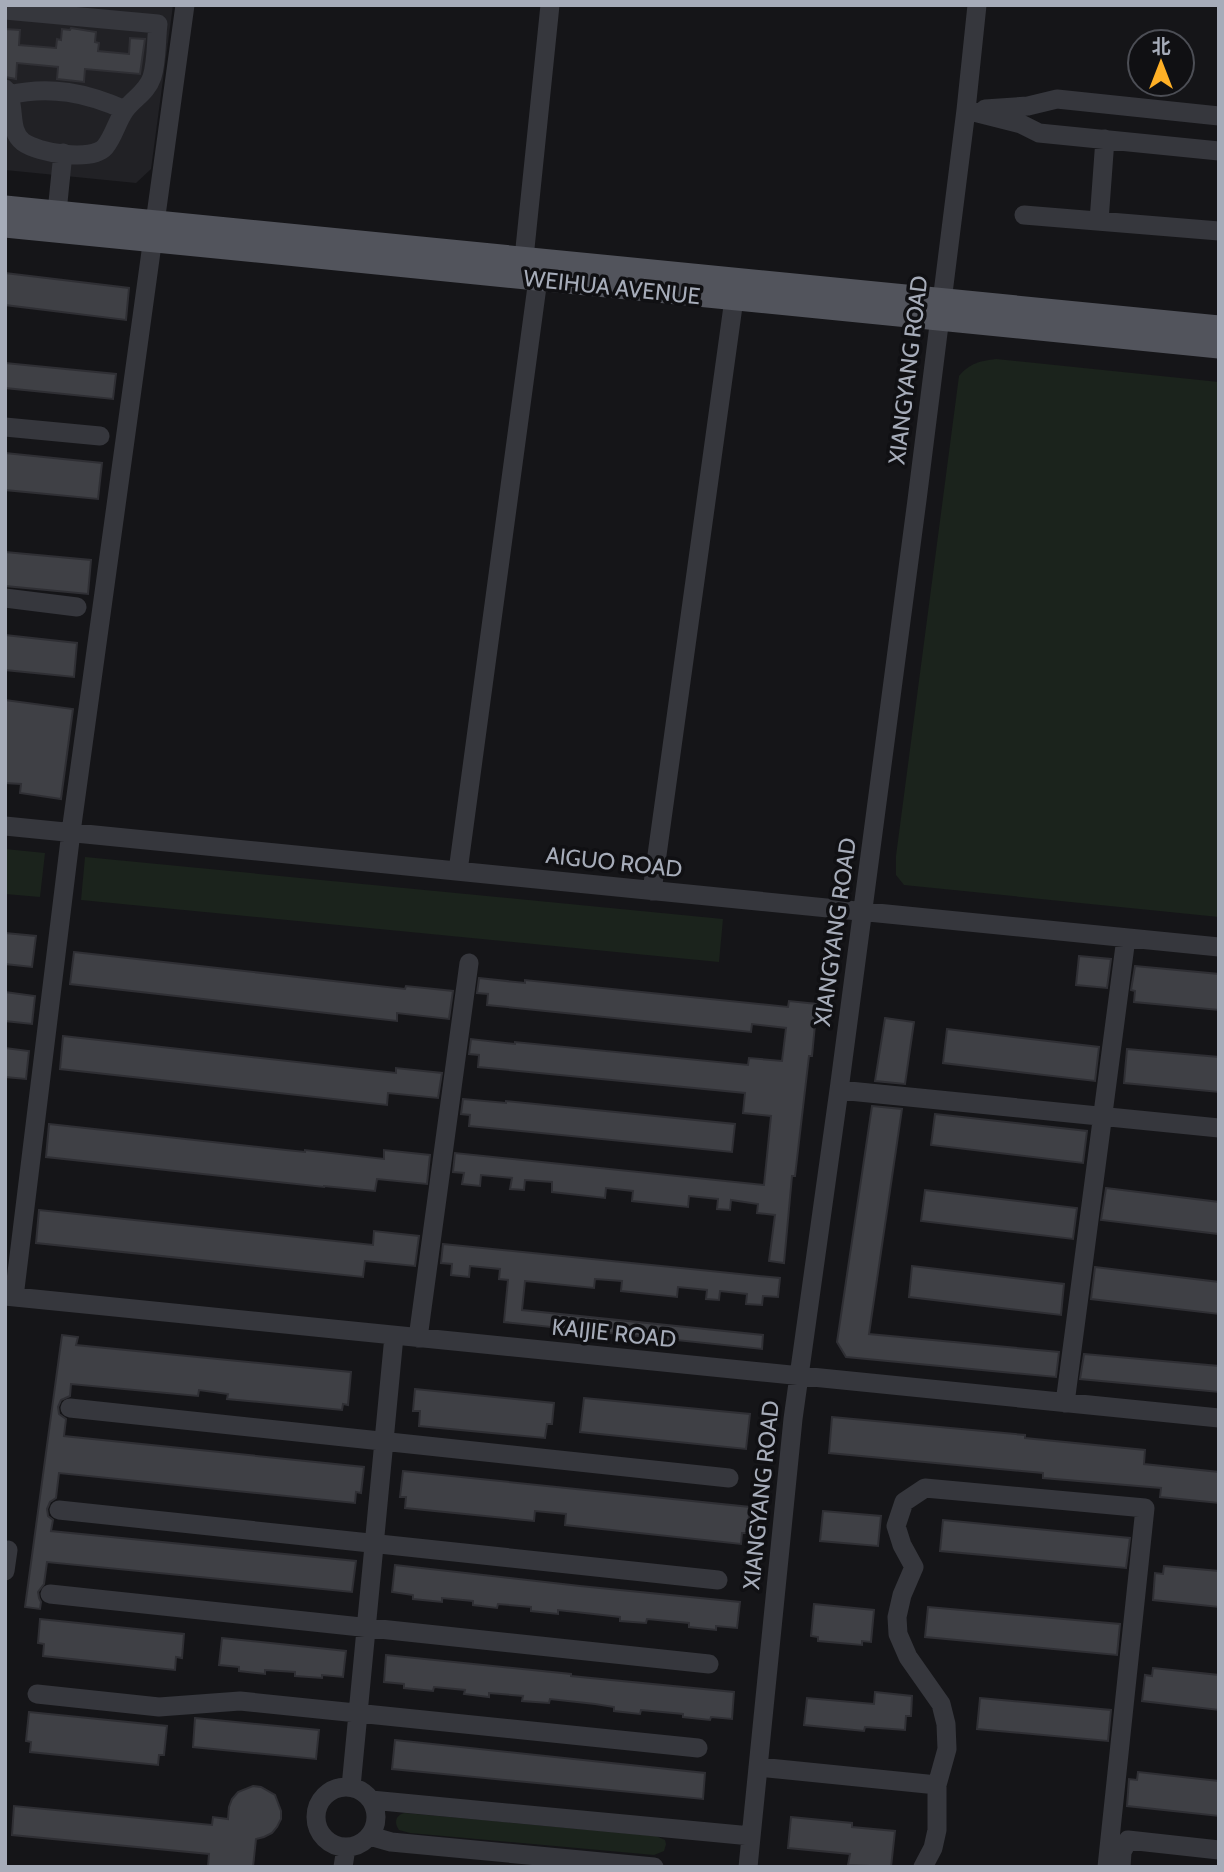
<svg xmlns="http://www.w3.org/2000/svg" width="1224" height="1872" font-family="Cabin,'Noto Sans SC',sans-serif">
<style>
.built{fill:#212125}
.green{fill:#1b231c}
.building{fill:#3f4045;stroke:#2f2f34;stroke-width:2}
.lines{fill:none;stroke-linecap:round;stroke-linejoin:round}
.minor{stroke:#36373d;stroke-width:19}
.major{stroke:#52545c;stroke-width:23}
.labels{text-anchor:middle;dominant-baseline:central;stroke-width:7;stroke-linejoin:round;paint-order:stroke}
.street-label{font-size:23px;fill:#a6acb9;stroke:#101013}
</style>
<rect width="100%" height="100%" fill="#151518"/>
<path class="built" d="M5 5H173L151 169 136 183 5 170Z"/>
<path class="green" d="M996 359 1219 382V917L904 885 896 875V856L959 376C970 363 980 361 996 359Z
M5 849 45 853 40 897 5 894Z
M85 857 723 919 719 962 81 900Z
M405 1813 656 1836 665 1840 666 1844 664 1851 654 1855 410 1833 399 1830C394 1823 395 1815 405 1813Z"/>
<path class="building" d="M71 28 96 32 95 42 99 43 98 51 129 54 130 38 145 39 140 74 85 69 84 82 57 79 58 67 17 63 16 79 5 77V29L20 30 19 45 56 48 57 39 61 40 62 29 70 30Z
M5 273 129 288 126 320 5 305Z
M5 363 116 374 113 399 5 388Z
M5 453 102 463 98 499 5 490Z
M5 552 91 560 88 594 5 586Z
M5 635 77 643 74 677 5 670Z
M5 700 73 709 61 799 20 793 21 784 5 783Z
M5 933 36 936 32 967 5 964Z
M74 952 405 989 406 986 453 991 449 1019 397 1013V1021L70 984Z
M1079 956 1111 959 1107 988 1076 985Z
M1135 966 1219 974V1010L1134 1002 1135 991 1131 990Z
M479 978 525 983V980L788 1007 789 1001 817 1004 812 1056H809L795 1176H792L784 1263 769 1261 775 1215 757 1213 758 1204 731 1200 730 1210 717 1209 718 1199 689 1196 688 1207 632 1201 633 1191 606 1188 605 1198 552 1192V1182L525 1180 524 1190 510 1189 512 1178 481 1175 480 1186 462 1184 464 1173 453 1172 455 1153 764 1185 771 1116 743 1113 745 1093 478 1067 479 1055 469 1054 471 1039 515 1044V1042L748 1065 749 1058 782 1061 786 1028 752 1024 751 1032 487 1005 488 994 477 993Z
M5 992 35 996 32 1024 5 1021Z
M885 1018 914 1022 905 1084 875 1081Z
M947 1029 1099 1047 1095 1081 943 1063Z
M63 1036 396 1073V1068L442 1073 438 1098 388 1093 387 1105 60 1069Z
M5 1048 29 1051 26 1079 5 1077Z
M1127 1049 1219 1057V1092L1124 1083Z
M463 1099 506 1103V1101L735 1124 732 1152 469 1126 470 1115 461 1114Z
M872 1106 902 1109 869 1334 1059 1352 1056 1377 846 1357 837 1342Z
M935 1114 1087 1131 1083 1163 931 1145Z
M49 1124 286 1150 305 1152V1150L384 1159V1150L430 1155 427 1184 377 1179 375 1191 324 1186V1187L46 1157Z
M1106 1188 1219 1202V1234L1101 1220Z
M925 1190 1077 1208 1073 1239 921 1221Z
M39 1210 373 1245 374 1231 419 1236 415 1266 365 1261 363 1277 36 1243Z
M443 1244 780 1278 778 1297 763 1296 762 1305 746 1304 747 1294 720 1291 719 1300 706 1299 707 1290 678 1287 677 1297 621 1291 622 1281 595 1279 594 1288 525 1281 522 1310 763 1335 762 1349 504 1322 508 1280 499 1279 500 1269 470 1266 469 1277 451 1275 452 1264 441 1263Z
M912 1266 1064 1284 1061 1315 909 1297Z
M1095 1267 1219 1282V1314L1091 1299Z
M62 1335 78 1337 76 1345 351 1372 348 1405 343 1404 342 1410 227 1399 228 1394 199 1390 198 1396 71 1384 70 1396 61 1400 58 1407 59 1414 66 1419 64 1436 364 1467 361 1493 356 1492 355 1503 59 1473 56 1498 50 1502 47 1509 48 1516 53 1520 51 1531 356 1561 352 1592 47 1562 44 1584 38 1592 39 1598 41 1602 40 1609 25 1607Z
M1084 1354 1219 1366V1392L1080 1379Z
M415 1389 554 1403 552 1424H547L545 1438 419 1426 420 1411H413Z
M584 1398 750 1414 746 1449 580 1432Z
M832 1417 1025 1435V1438L1145 1450 1144 1464 1219 1472V1503L1160 1497 1161 1488 1043 1478V1473L829 1453Z
M403 1471 750 1507 747 1533H742L741 1544 565 1525 566 1514 535 1511 534 1521 405 1508 406 1497H400Z
M823 1511 881 1516 878 1546 820 1541Z
M943 1520 1130 1538 1126 1568 940 1551Z
M395 1565 580 1586 740 1602 737 1628 716 1626V1630L689 1627V1623L647 1619 646 1623 620 1621V1617L558 1610V1614L531 1611V1607L498 1604 497 1608 473 1605V1601L442 1598V1602L413 1599V1595L392 1592Z
M1164 1566 1219 1571V1607L1153 1600 1155 1573 1163 1574Z
M814 1604 874 1610 871 1642 862 1641V1645L818 1641V1637L811 1636Z
M928 1607 1120 1624 1117 1655 925 1637Z
M40 1619 184 1634 182 1658 176 1657 175 1670 43 1656 44 1644 38 1643Z
M222 1638 346 1651 343 1677 322 1675V1678L295 1676V1672L265 1670V1674L239 1671V1667L219 1665Z
M386 1655 571 1674V1676L734 1692 732 1719 711 1717 710 1720 683 1717V1714L641 1710 640 1714 614 1711V1707L595 1704 550 1699 549 1703 522 1701 523 1696 489 1693V1697L464 1694 465 1690 434 1687 433 1691 404 1688V1684L384 1682Z
M1153 1668 1219 1675V1710L1142 1701 1145 1675 1152 1676Z
M875 1692 912 1696 911 1716H906L905 1730 865 1727 864 1731 804 1725 807 1698 874 1704Z
M980 1698 1111 1710 1108 1741 977 1729Z
M29 1712 167 1726 164 1755H159L158 1765 30 1752 31 1742 26 1741Z
M195 1718 319 1730 316 1759 193 1747Z
M395 1740 705 1773 703 1799 392 1769Z
M1138 1772 1219 1781V1816L1127 1806 1129 1779 1137 1780Z
M253 1786 261 1787 275 1795 281 1811V1819L277 1827 272 1833 264 1837 256 1839 253 1867H208L209 1854 12 1835 14 1806 212 1825 213 1817 228 1819 229 1807 232 1799 238 1792Z
M791 1817 852 1823V1827L895 1831 891 1867 848 1865 850 1854 788 1848Z"/>
<g class="lines">
<path class="minor" d="M5 10 158 24C156 41 157 61 152 77 147 92 134 98 125 110 117 121 114 136 105 147 92 162 38 153 23 142 7 130 17 104 5 89
M9 95C50 85 87 93 125 110
M985 109 1028 106 1057 99 1219 116
M966 110 1021 124 1039 133 1219 151
M57 212 63 153
M1024 215 1219 231
M1099 221 1105 139
M524 258 550 5
M5 427 100 436
M5 598 77 607
M5 826 1219 947
M458 871 538 279
M652 891 734 299
M839 1090 1219 1128
M5 1296 1219 1418
M14 1297 71 832 185 5
M418 1338 469 963
M1065 1403 1126 938
M70 1408 729 1478
M59 1510 718 1580
M5 1571 8 1550
M50 1594 709 1664
M37 1694 159 1707 240 1701 698 1748
M758 1767 937 1785
M316 1817a30 30 0 1 1 60 0a30 30 0 1 1-60 0Z
M351 1787 394 1336
M371 1800 751 1836
M370 1836 391 1842 654 1867
M343 1867 346 1848
M748 1867 793 1419 839 1090 917 500 966 110 977 5
M923 1867 933 1848 937 1830V1785L947 1749 946 1724 941 1704 908 1657 898 1634 897 1617 902 1595 914 1567 902 1545 896 1526 904 1502 925 1488 1145 1508 1107 1867
M1121 1867 1122 1852 1128 1840 1219 1850"/>
<path class="major" d="M5 207 1219 327
M5 226 1219 347"/>
</g>
<g class="labels">
<g class="street-label">
<text transform="translate(612 287) rotate(6)">WEIHUA AVENUE</text>
<text transform="translate(908 370) rotate(-83)">XIANGYANG ROAD</text>
<text transform="translate(614 862) rotate(6)">AIGUO ROAD</text>
<text transform="translate(835 932) rotate(-82)">XIANGYANG ROAD</text>
<text transform="translate(614 1333) rotate(6)">KAIJIE ROAD</text>
<text transform="translate(761 1495) rotate(-84)">XIANGYANG ROAD</text>
</g>
</g>
<rect width="1224" height="1872" fill="none" stroke="#a6acb9" stroke-width="14"/>
<g transform="translate(1161 63)"><circle r="33" fill="#101013" stroke="#4c4e55" stroke-width="2"/>
<path d="M0-5L12 26L0 18L-12 26Z" fill="#ffb026"/>
<text y="-10" font-size="19" font-weight="bold" text-anchor="middle" fill="#a6acb9">北</text>
</g>
</svg>
